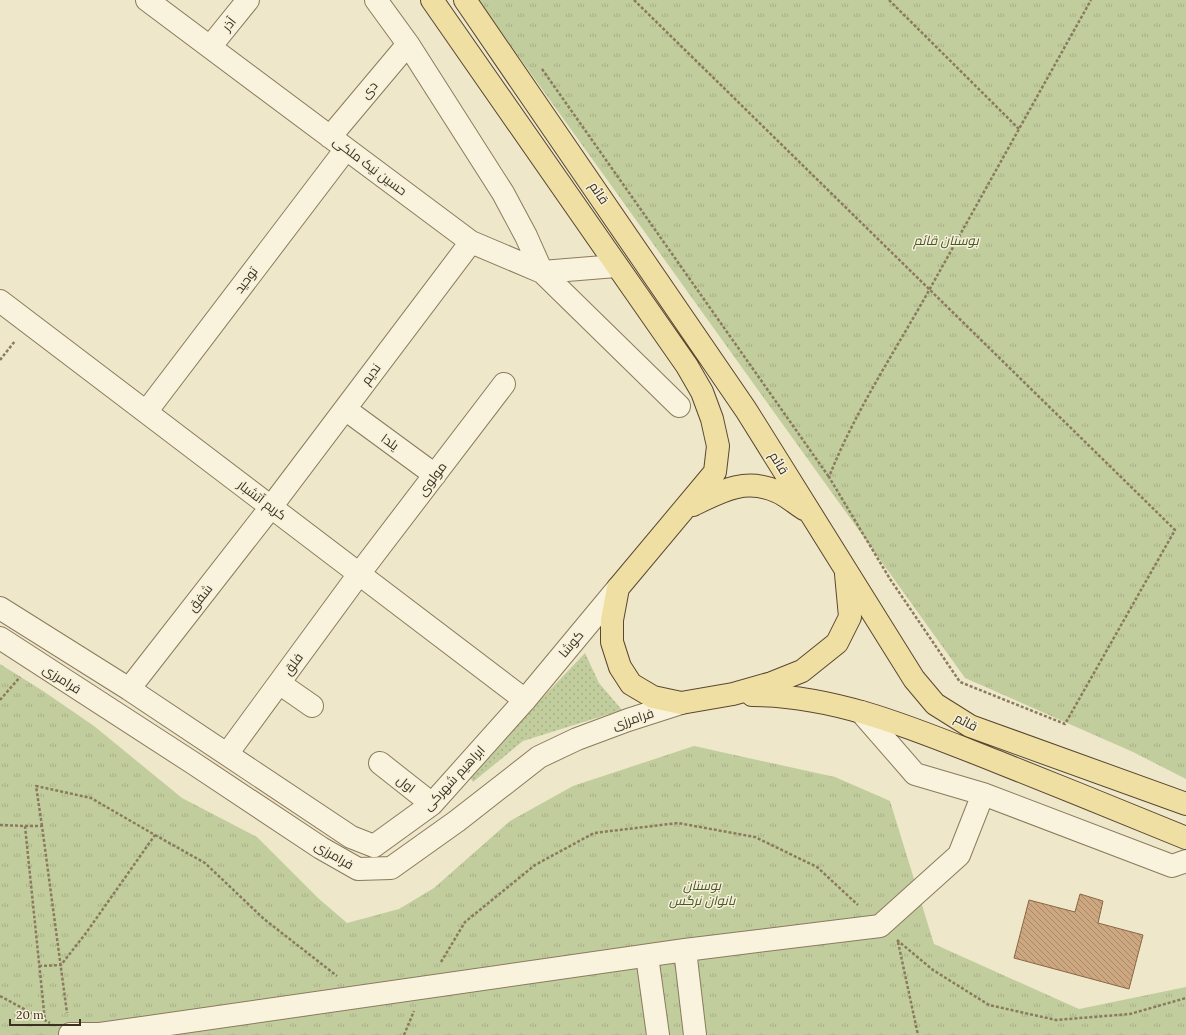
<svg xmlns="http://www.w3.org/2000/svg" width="1186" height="1035" font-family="Lora,Cairo,serif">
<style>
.grass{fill:url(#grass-dots)}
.park{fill:url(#park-tufts)}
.building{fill:url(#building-back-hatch);stroke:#8a6644}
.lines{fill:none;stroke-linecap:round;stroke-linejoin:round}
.minor-casing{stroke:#8b7a5e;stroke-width:24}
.major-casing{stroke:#594831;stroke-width:24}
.path{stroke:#8b7a5e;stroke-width:2.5;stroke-dasharray:3 2;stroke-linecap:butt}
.minor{stroke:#f9f3dd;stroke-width:22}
.major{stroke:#f0dfa3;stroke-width:22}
.labels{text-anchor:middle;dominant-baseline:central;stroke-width:3;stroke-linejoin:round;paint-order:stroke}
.street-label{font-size:13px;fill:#3b3021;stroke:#f6f0d9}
.park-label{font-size:13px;font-style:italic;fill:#475728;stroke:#f6f0d9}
</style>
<defs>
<pattern id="grass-dots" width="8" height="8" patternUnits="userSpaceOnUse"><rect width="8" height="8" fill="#c2cd9d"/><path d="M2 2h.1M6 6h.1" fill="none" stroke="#a8b087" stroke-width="1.8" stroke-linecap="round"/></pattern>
<pattern id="park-tufts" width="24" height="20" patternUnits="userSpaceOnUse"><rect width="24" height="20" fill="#c2cd9d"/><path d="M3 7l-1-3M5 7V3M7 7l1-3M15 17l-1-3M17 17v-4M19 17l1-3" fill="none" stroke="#a8b087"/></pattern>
<pattern id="building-back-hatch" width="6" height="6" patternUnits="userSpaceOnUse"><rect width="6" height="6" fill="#cca780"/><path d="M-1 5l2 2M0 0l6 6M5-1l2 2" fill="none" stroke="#a78868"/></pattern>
</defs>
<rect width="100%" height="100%" fill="#eee7c9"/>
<path class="grass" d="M585 653 599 683 622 710 523 741 473 782 469 775Z"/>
<path class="park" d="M478 0H1186V779L1133 752 965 678Z
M0 664 43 691 94 726 182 798 257 837 318 898 347 923 399 909 434 888 510 821 573 786 694 746 835 777 890 801 934 944 1079 1009 1186 987V1035H0Z"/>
<path class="building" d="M1080 894 1103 901 1098 923 1143 935 1129 989 1014 958 1029 900 1075 912Z"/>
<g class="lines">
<g class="minor-casing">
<path id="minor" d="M147 0 471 242 542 272 616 266
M376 0 408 44 503 193 526 236 542 272 679 406
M210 47 248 0
M330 137 408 44
M0 301 525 700
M345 409 435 475
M146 412 346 149
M0 608 129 689 351 837 374 846 432 804 525 700 618 588
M0 638 193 763 321 848 358 869 391 868 457 821 539 757 577 739 628 720 681 703
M279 683 312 706
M129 689 271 507 471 242
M861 712 915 774 983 794 1172 866 1186 861
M227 754 359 574 504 384
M380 763 432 804
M685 950 695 1035
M647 956 658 1035
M70 1034H100L685 950 880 926 959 855 983 794"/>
</g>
<g class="major-casing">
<path id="major" d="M432 0 687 366 702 392 712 419 718 446 715 472 618 588 612 620V642L620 667 631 684 653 697 681 703 733 694 772 683 802 671 837 643 850 617 846 574
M465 0 746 410 914 679 935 704 970 726 1186 804
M693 505C721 491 746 477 778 492 787 496 796 504 804 509
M752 695C838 695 919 731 998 762 1061 787 1123 812 1186 838"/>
</g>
<path class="path" d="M634 0 1175 530 1065 724 960 682 890 579 829 477C853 416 890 359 923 301 979 201 1035 100 1091 0
M889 0 1019 129
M542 69 829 477
M0 360 15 341
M0 700 20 677
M0 825 25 826 45 1021
M25 826H42L67 1013
M155 835 205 863 264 919 337 976
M897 940 933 970 989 1005 1056 1020 1130 1014 1186 998
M898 942 918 1035
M441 962 465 922 535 865 594 833 678 823 755 837 817 867 858 905
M39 966 61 965 86 933 155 835 91 798 36 786 42 826
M0 996 50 1023
M404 1035 414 1011"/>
<use href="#minor" class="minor"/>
<use href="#major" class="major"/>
</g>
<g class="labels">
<g class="street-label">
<text transform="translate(229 24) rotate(-51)">آذر</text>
<text transform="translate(369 90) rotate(-50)">دی</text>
<text transform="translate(370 166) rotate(37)">حسین نیک ملکی</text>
<text transform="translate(599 193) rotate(56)">قائم</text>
<text transform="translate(246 280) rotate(-53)">توحید</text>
<text transform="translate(371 374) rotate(-53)">ندیم</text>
<text transform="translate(390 442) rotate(36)">یلدا</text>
<text transform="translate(779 463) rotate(59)">قائم</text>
<text transform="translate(432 479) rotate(-53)">مولوی</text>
<text transform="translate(262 500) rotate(37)">کریم آتشبار</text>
<text transform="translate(200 598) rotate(-52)">شفق</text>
<text transform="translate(571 644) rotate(-50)">کوشا</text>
<text transform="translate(293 664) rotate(-54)">فلق</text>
<text transform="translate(62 679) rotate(33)">فرامرزی</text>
<text transform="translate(633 719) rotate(-18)">فرامرزی</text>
<text transform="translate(966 722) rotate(28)">قائم</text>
<text transform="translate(454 778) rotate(-47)">ابراهیم شهرکی</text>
<text transform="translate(406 784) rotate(38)">اول</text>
<text transform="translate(334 855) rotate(31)">فرامرزی</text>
</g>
<g class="park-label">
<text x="946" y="240">بوستان قائم</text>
<text x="702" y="885">بوستان<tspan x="702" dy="15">بانوان نرگس</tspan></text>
</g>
</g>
<path d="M10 1019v6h70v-6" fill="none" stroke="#3b3021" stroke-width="2"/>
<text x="16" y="1019" font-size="12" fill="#3b3021" stroke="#f6f0d9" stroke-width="3" paint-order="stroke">20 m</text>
</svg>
